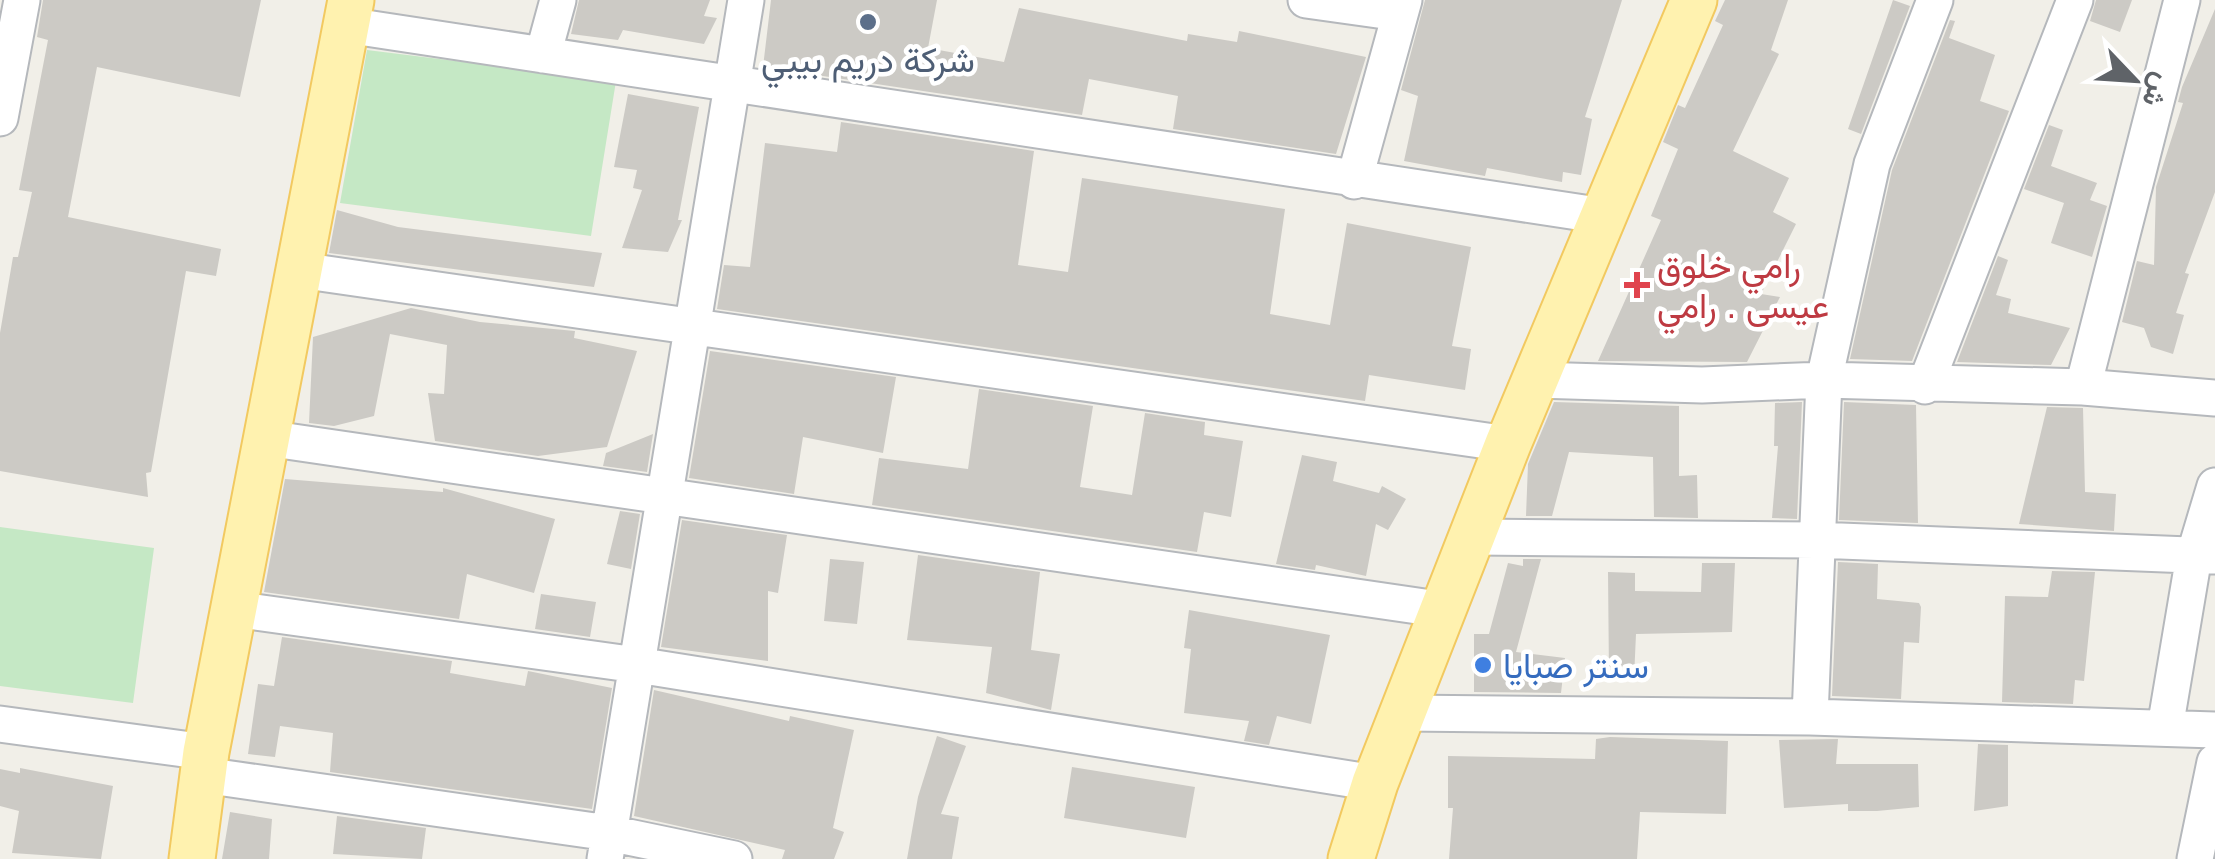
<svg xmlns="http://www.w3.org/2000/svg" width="2215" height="859" font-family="Arial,Vazirmatn,sans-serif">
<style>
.green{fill:#c5e8c5}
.building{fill:#cccac5}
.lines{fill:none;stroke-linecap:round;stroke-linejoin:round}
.minor-casing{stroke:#b5b8bc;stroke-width:39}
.major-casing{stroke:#f2c960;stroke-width:49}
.minor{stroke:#fff;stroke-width:35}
.major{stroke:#fff2af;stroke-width:45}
.service-dot{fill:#5c6f8a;stroke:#fff;stroke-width:4}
.health-dot{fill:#e0444e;stroke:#fff;stroke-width:4}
.shop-dot{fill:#3f7fe0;stroke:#fff;stroke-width:4}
.labels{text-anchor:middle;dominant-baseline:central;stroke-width:9;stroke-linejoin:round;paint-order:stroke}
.service-label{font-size:35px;fill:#4e5e75;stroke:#fff}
.health-label{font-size:35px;fill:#be3a42;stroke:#fff;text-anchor:start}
.shop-label{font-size:35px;fill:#366cbe;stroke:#fff;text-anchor:start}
</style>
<rect width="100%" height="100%" fill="#f1efe8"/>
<path class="green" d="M367 50 616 81 591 236 340 203Z
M0 527 154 548 133 703 0 686Z"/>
<path class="building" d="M43 0H261L240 97 97 67 68 217 221 249 216 276 186 271 151 472 146 473 148 497 0 471V333L13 257H18L32 192 19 190 48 40 37 37Z
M579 0H710L704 16 717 18 704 44 623 30 618 40 571 34Z
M771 0H937L928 48 1004 62 1019 8 1187 41 1188 34 1237 42 1239 31 1366 57 1336 154 1173 129 1178 96 1089 79 1082 115 763 67Z
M1425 0H1622L1585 117 1592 119 1581 175 1563 172 1562 182 1487 168 1485 176 1404 161 1418 96 1401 90Z
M1725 0H1788L1771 50 1779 54 1733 151 1789 178 1773 212 1796 224 1761 294 1780 297 1747 362 1598 361 1661 220 1651 216 1678 149 1663 142 1678 105 1685 108 1723 25 1715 21Z
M1893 0 1910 6 1861 134 1848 129Z
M2096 0H2132L2120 32 2090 21Z
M2215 9V192L2185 273 2189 274 2176 313 2184 315 2173 354 2151 347 2144 328 2122 322 2137 261 2154 265 2156 187 2183 103 2178 102 2182 87Z
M1950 20 1955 21 1949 38 1995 55 1980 101 2009 111 1912 361 1850 359 1892 170Z
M628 94 699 107 678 220H682L668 252 622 248 642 190 633 188 637 170 614 167Z
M841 122 1034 151 1018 265 1068 272 1082 178 1285 209 1270 314 1330 325 1347 223 1471 247 1452 346 1471 349 1465 390 1369 375 1365 401 717 309 724 265 750 267 765 143 837 152Z
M2049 125 2063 130 2051 166 2097 183 2090 200 2107 206 2092 257 2051 243 2064 203 2024 189Z
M337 210 398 227 602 253 594 287 329 253Z
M1998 256 2008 260 1996 295 2011 299 2008 313 2070 328 2051 365 1957 362Z
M411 308 480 322 575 331 574 338 637 351 607 447 538 456 435 441 428 393 444 394 447 345 390 334 374 416 334 426 309 423 313 337Z
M710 351 896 377 883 453 803 437 794 494 689 478Z
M979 389 1093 406 1080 487 1132 495 1145 413 1205 422 1204 435 1243 441 1231 517 1204 512 1197 552 872 505 879 458 968 469Z
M1554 402 1679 406V476L1697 475 1698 518 1654 517 1653 457 1569 452 1552 516H1526L1528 464Z
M1802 402 1797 519 1772 518 1778 446H1774L1775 403Z
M1844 402 1916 405 1918 523 1839 520Z
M2047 407 2083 408 2085 492 2116 494 2114 531 2019 524Z
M653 434 647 472 603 466 606 453Z
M1302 455 1337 462 1333 481 1379 493 1382 486 1406 499 1388 530 1376 524 1366 576 1316 565 1315 570 1276 564Z
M285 479 443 492V488L555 519 534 593 467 574 459 619 264 592Z
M620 511 640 514 631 569 607 564Z
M682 520 787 535 778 593 768 591V661L661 647Z
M918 555 1040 572 1031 650 1060 654 1051 710 986 693 992 647 907 640Z
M830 559 864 562 857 624 824 621Z
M1523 559H1541L1516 652 1565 658 1561 693 1474 692V634H1489L1508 563 1523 566Z
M1838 562 1878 564 1877 599 1919 603 1921 607 1919 643 1904 642 1901 699 1832 696Z
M1702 563H1735L1732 632 1636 634 1634 678 1609 677 1608 572 1635 573V591L1701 592Z
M2052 571 2095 572 2084 681 2075 680 2073 704 2002 702 2005 596 2048 597Z
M541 594 596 602 590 637 535 629Z
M1189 610 1330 635 1311 724 1277 716 1269 745 1244 741 1249 721 1184 713 1191 649 1184 648Z
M282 637 452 661 450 673 525 686 528 671 612 688 592 809 330 772 333 733 280 726 275 757 248 754 258 684 274 686Z
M654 690 789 721 790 716 854 730 833 828 844 832 834 859H782L785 850 634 816Z
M937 736 966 746 941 814 959 817 952 859H907L918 797Z
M1610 737 1728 741 1726 814 1640 812 1637 859H1449L1453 808H1448V756L1595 759 1596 739Z
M1838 739 1836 764H1918L1919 807 1877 811H1848V804L1784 808 1779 740Z
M1978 744 2008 745V806L1974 811Z
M1072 767 1195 787 1186 838 1064 818Z
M20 768 113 786 101 859 12 853 19 811 0 806V769L20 773Z
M230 812 272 819 269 859H222Z
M337 816 426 828 422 859 333 854Z"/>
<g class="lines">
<g class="minor-casing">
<path id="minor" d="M1306 0 1399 13
M346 25 1604 216
M543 55 558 0
M0 118 22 0
M1354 181 1404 0
M299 270 1508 444
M1536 380 1702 385 1824 380 2083 387 2215 398
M1925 386 2075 0
M2083 387 2182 0
M266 438 1445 610
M1474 537 1816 540 2215 556
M233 609 637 665 1375 783
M1403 713 1810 717 2215 730
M1810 717 1824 380 1872 164 1935 0
M0 724 206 752
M2165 728 2194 556 2215 486
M203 775 609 833 734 859
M605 859 746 0
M2195 859 2215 762"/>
</g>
<g class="major-casing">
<path id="major" d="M192 859 206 752 351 0
M1351 859 1375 783 1508 444 1694 0"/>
</g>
<use href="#minor" class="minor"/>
<use href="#major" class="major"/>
</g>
<circle class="service-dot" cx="868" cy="22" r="10"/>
<path class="health-dot" d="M1632 270h10v10h10v10h-10v10h-10v-10h-10v-10h10z"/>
<circle class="shop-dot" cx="1483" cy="665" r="10"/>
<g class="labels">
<g class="service-label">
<text x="868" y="59">شركة دريم بيبي</text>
</g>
<g class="health-label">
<text x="1657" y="265">رامي خلوق<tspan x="1657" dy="40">عيسى . رامي</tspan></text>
</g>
<g class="shop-label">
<text x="1503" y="665">سنتر صبايا</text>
</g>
</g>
<g transform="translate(2135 80) rotate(115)" stroke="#ffffff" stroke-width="8" paint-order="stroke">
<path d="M0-8L18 38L0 25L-18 38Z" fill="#5f6368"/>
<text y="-15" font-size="28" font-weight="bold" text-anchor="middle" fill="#5f6368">ش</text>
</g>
</svg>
